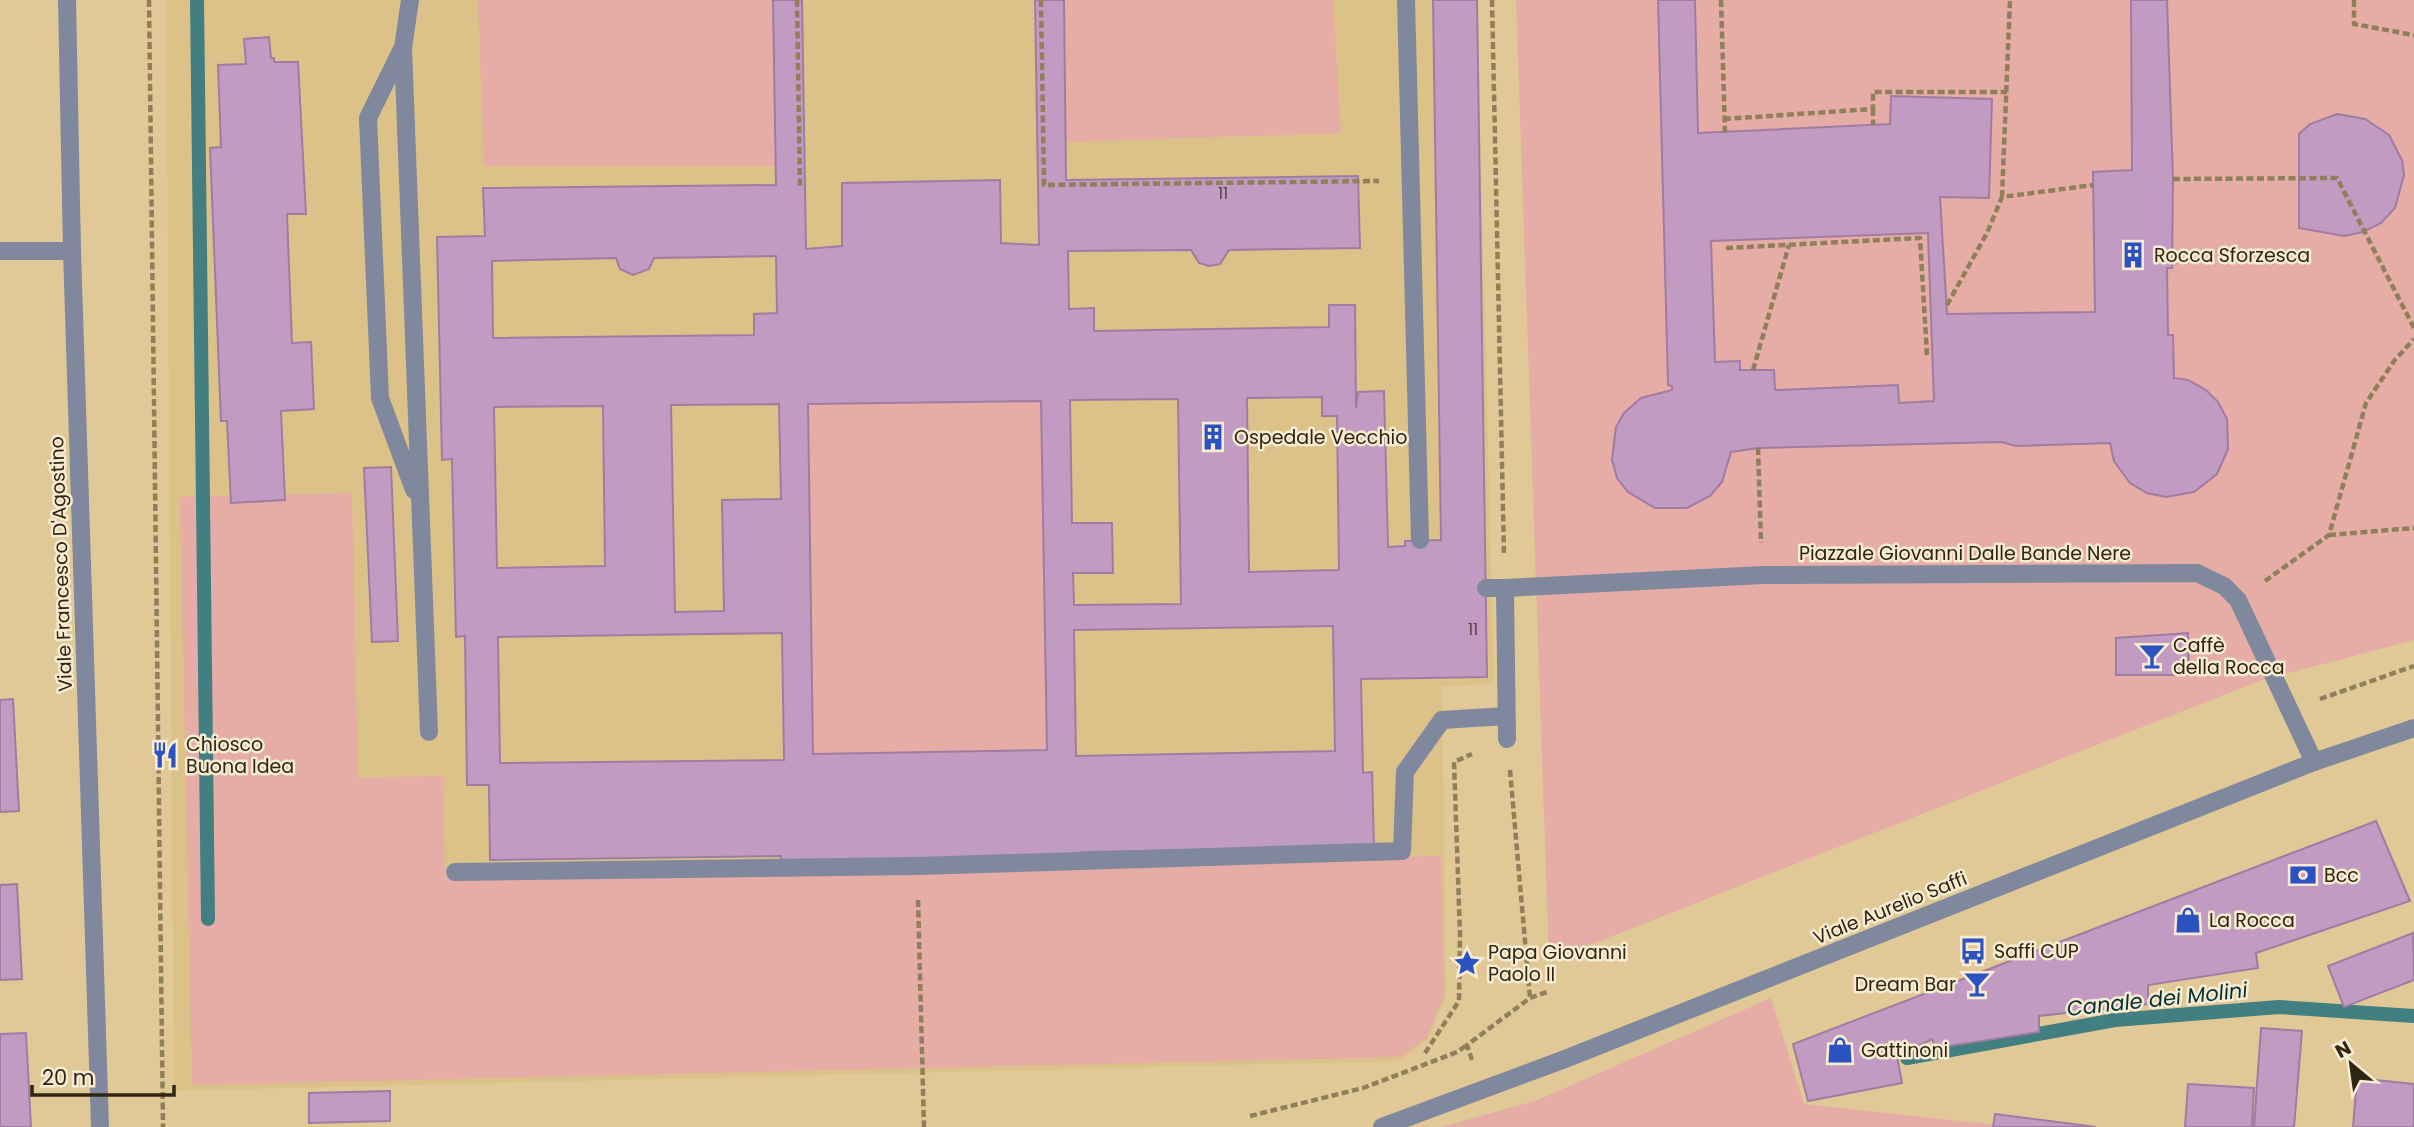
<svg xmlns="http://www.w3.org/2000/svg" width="2414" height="1127" font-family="Poppins,sans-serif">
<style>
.built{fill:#dcc188}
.green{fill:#e6aca6}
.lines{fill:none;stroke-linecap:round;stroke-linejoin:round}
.stream{stroke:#417f81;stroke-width:14}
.building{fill:#c19bc2;stroke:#a17ca2;stroke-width:2;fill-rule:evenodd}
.path{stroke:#907f5b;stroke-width:4.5;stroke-dasharray:7 3.5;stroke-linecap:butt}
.service{stroke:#7f889c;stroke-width:18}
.minor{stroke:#7f889c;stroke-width:18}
.tertiary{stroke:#7f889c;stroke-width:18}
.labels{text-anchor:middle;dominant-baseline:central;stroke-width:5;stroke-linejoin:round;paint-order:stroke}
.number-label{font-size:16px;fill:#53423e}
.poi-label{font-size:19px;fill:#2e2512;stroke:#f7ebd2;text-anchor:start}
.street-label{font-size:19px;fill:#2e2512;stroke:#f7ebd2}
.water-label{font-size:21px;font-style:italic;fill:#033136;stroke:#f7ebd2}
</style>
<rect width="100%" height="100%" fill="#e0c997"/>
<path class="built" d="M166 0H1477L1494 684 1442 686 1446 996 1428 1039 1399 1061 174 1091Z"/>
<path class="green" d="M478 0H773L775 166H484Z
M1064 0H1333L1341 133 1066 142Z
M1516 0H2414V640L2259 681 1549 961Z
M1041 401 1047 750 813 754 808 404Z
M352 493 358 778 443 776 445 878 1441 856 1444 996 1426 1038 1400 1057 192 1085 180 497Z
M1771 998 1804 1104 2015 1127H1441L1535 1101Z"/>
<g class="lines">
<path class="stream" d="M197 0 208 919
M1907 1058 2115 1020 2279 1007 2414 1016"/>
</g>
<path class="building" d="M773 0H802L806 249 842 246V183L1000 180 1001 243 1039 245 1035 0H1064L1066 180 1358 176 1360 248 1229 250 1220 264 1209 266 1199 263 1191 250 1068 251 1069 309 1094 308V331L1329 327V305H1355L1356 408 1358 392 1384 391 1388 547 1405 546V541L1441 540 1433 0H1477L1487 677 1361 679 1363 773 1372 772 1374 847 1082 852 1083 859 781 863V856L490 860 489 785H467L465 636 456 637 452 459 442 460 437 237 485 236 483 188 776 185ZM776 256 777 313 754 314V335L493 338 492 261 616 258 620 269 633 275 649 269 654 258ZM1322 397V416H1337L1339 570 1249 572 1247 398ZM1178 399 1181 604 1074 605 1073 573H1113L1112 523H1072L1070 400ZM1041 401 1047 750 813 754 808 404ZM779 404 781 499 722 500 724 611 675 612 671 405ZM603 406 605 566 497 568 494 407ZM1333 626 1335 751 1076 756 1074 630ZM782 633 784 760 500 763 498 637Z
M1658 0H1695L1698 133 1890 124 1891 96 1992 99 1989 198 1940 197 1947 314 2095 312 2093 172 2132 170 2131 0H2167L2173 179 2172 268H2167L2168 335H2173L2174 378 2188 380 2206 390 2218 402 2227 419 2228 449 2217 474 2194 492 2166 497 2147 493 2130 483 2114 461 2110 443 2016 446 2001 442 1758 448 1731 452 1722 482 1710 496 1687 508H1655L1628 492 1617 478 1612 460 1616 427 1624 413 1641 398 1672 390V386L1668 385ZM1928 233 1934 401 1899 403 1898 385 1775 390 1774 370H1740V361L1715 362 1711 241Z
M269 37 271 58H274V62H298L306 214H287L292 343 311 342 314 409 281 411 285 500 231 503 227 421H221L210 148 221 147 218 65 246 64 244 39Z
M2337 114 2365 119 2389 135 2402 160 2404 175 2395 208 2381 223 2363 232 2344 236 2299 228V134L2310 124Z
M391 467 398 641 372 642 364 468Z
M2188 633 2189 675H2116V638Z
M13 699 19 811 0 812V700Z
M2376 821 2410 901 2256 953 2258 968 2148 985V1004L2039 1016V1032L1936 1048 1932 1039 1897 1056 1902 1083 1808 1101 1793 1044Z
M17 884 22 979 0 980V885Z
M2413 933 2414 980 2344 1007 2328 966Z
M2261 1028 2302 1031 2294 1127H2254Z
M26 1033 31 1127H0V1034Z
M2357 1078 2414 1084V1127H2353Z
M2188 1084 2254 1088 2252 1127H2185Z
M390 1091V1121L309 1123V1093Z
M1995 1114 2096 1127H1993Z"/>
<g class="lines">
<path class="path" d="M149 0 163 1127
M797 0 800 188
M1041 0 1044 185 1379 181
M1492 0 1504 555
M1721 0 1725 132
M2354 0V24L2414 35
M1873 109V125
M1724 119 1873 109V92H2007
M2173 179 2337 178 2414 328
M2002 197 2010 0
M1726 248 1920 238 1927 355
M1947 305 1987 233 2002 197 2093 185
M1753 370 1789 245
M1758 448 1761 543
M2329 535 2414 528
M2265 581 2329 535 2366 403 2394 361 2414 339
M2320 699 2414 666
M1510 770 1530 998
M918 900 924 1127
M1425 1053 1459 1001 1460 934 1454 762 1472 754
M1472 1060 1467 1045 1530 998 1547 992
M1250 1116 1363 1088 1457 1052 1467 1045"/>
<path class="service" d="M410 0 403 48 429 732
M1406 0 1420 540
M402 49 368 118 380 398 414 490
M1486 588H1505L1507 739
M455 872 917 866 1402 851 1405 772 1442 720 1506 716"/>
<path class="minor" d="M0 251H72
M1505 588 1763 575 2197 573 2224 586 2238 600 2314 762"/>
<path class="tertiary" d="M67 0 72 251 100 1127
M1382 1127 1565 1059 2314 762 2414 728"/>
</g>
<defs>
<g id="building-bare" transform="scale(2.1)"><path d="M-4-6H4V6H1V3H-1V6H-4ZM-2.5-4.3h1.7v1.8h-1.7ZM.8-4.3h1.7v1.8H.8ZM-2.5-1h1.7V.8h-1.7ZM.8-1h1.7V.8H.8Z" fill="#2c51c0" stroke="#f7ebd2" stroke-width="2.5" paint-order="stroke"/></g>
<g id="bar-bare" transform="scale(2.1)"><path d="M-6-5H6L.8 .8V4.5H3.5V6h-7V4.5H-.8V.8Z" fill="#2c51c0" stroke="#f7ebd2" stroke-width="2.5" paint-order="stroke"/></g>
<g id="restaurant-bare" transform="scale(2.1)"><path d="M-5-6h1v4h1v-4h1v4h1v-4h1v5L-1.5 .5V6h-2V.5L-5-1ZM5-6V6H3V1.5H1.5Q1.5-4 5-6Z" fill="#2c51c0" stroke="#f7ebd2" stroke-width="2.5" paint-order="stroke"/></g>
<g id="bank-bare" transform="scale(2.1)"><path d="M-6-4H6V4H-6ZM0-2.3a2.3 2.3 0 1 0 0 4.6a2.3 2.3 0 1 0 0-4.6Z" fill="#2c51c0" stroke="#f7ebd2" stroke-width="2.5" paint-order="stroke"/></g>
<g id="shop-bare" transform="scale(2.1)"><path d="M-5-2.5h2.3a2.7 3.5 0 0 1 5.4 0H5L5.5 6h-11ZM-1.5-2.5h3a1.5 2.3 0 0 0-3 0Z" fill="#2c51c0" stroke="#f7ebd2" stroke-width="2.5" paint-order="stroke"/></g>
<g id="bus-bare" transform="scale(2.1)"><path d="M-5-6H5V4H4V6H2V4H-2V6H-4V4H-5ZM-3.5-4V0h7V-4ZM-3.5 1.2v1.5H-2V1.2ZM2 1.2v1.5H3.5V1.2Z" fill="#2c51c0" stroke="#f7ebd2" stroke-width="2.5" paint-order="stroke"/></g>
<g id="sight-bare" transform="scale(2.1)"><path d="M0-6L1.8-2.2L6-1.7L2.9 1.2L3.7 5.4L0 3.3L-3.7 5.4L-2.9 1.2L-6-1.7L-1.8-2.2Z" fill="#2c51c0" stroke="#f7ebd2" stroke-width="2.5" paint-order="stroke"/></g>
</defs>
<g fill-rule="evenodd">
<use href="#building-bare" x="2133" y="255"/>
<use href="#building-bare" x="1213" y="437"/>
<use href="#bar-bare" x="2152" y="656"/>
<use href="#restaurant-bare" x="165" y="755"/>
<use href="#bank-bare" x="2303" y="875"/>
<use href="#shop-bare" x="2188" y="920"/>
<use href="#bus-bare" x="1973" y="951"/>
<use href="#sight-bare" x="1467" y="963"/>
<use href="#bar-bare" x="1977" y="984"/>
<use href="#shop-bare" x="1840" y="1050"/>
</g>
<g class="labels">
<g class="number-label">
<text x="1223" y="193">11</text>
<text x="1473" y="629">11</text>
</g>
<g class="poi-label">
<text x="2154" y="255">Rocca Sforzesca</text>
<text x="1234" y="437">Ospedale Vecchio</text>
<text x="2173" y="645">Caffè<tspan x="2173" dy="22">della Rocca</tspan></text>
<text x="186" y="744">Chiosco<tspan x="186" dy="22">Buona Idea</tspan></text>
<text x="2324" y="875">Bcc</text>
<text x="2209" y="920">La Rocca</text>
<text x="1994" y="951">Saffi CUP</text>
<text x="1488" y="952">Papa Giovanni<tspan x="1488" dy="22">Paolo II</tspan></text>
<text x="1956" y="984" text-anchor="end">Dream Bar</text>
<text x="1861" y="1050">Gattinoni</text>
</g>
<g class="street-label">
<text x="1965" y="553">Piazzale Giovanni Dalle Bande Nere</text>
<text transform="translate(61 564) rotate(-92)">Viale Francesco D'Agostino</text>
<text transform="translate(1890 908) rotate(-22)">Viale Aurelio Saffi</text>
</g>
<g class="water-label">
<text transform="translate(2157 999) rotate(-6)">Canale dei Molini</text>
</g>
</g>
<g transform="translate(2351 1064) rotate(331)" stroke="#f7ebd2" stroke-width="5" paint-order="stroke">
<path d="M0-5L12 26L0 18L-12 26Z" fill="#2e2512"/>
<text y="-10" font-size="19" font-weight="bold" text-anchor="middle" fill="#2e2512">N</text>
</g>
<path d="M32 1085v10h142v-10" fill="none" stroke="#2e2512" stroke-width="3.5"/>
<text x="42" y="1085" font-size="21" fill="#2e2512" stroke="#f7ebd2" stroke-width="5" paint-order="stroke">20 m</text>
</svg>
